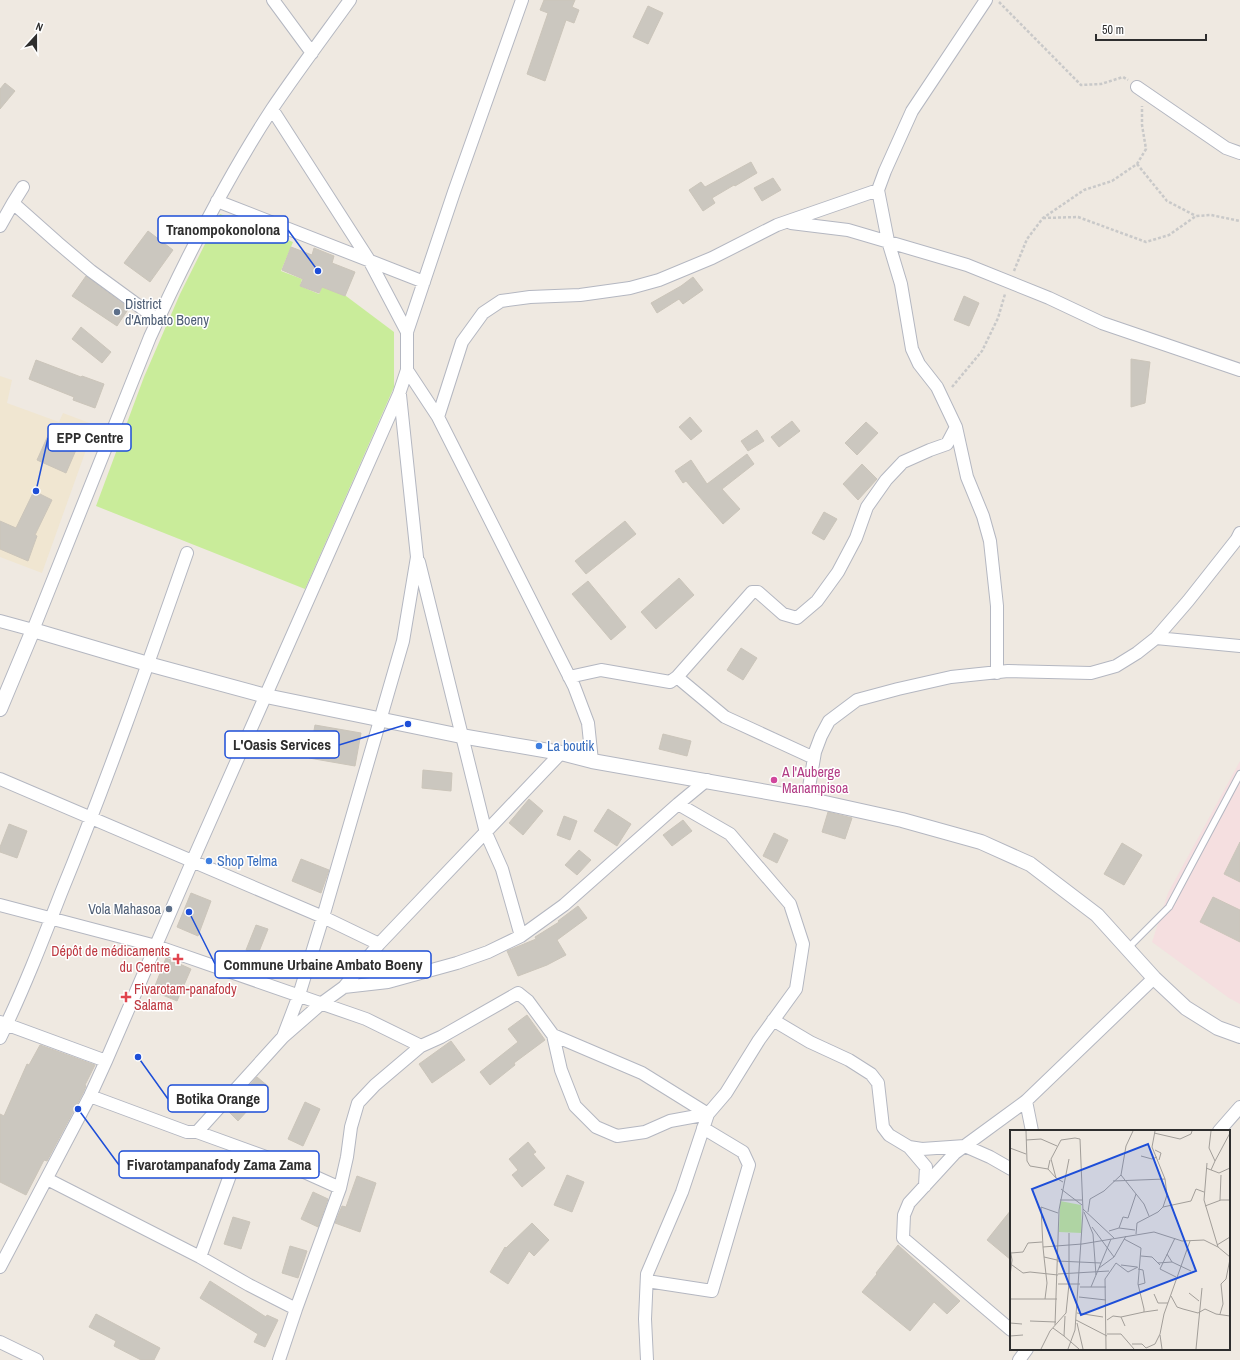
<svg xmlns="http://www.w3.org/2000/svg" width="1240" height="1360" font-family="'Archivo Narrow',sans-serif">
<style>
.education{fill:#f0e6d1}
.medical{fill:#f5dfe0}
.pitch{fill:#c9ec9a}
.building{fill:#cbc7bf;stroke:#cbc5ba}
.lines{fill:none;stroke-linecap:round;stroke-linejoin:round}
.service-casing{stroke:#b4b7c1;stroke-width:8}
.minor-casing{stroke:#b4b7c1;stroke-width:14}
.tertiary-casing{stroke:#b4b7c1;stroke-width:16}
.path{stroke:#c9c9c9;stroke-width:2.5;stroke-dasharray:3 2;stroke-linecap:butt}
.service{stroke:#fff;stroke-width:6}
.minor{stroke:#fff;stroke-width:12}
.tertiary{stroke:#fff;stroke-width:14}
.service-dot{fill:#5c6f8a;stroke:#fff;stroke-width:1.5}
.shop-dot{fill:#3f7fe0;stroke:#fff;stroke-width:1.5}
.hotel-dot{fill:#d1479c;stroke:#fff;stroke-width:1.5}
.health-dot{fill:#e0444e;stroke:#fff;stroke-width:1.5}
.labels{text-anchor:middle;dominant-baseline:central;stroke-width:3;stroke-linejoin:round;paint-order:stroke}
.service-label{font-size:14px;fill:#4e5e75;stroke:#fff;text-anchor:start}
.shop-label{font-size:14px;fill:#366cbe;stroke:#fff;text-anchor:start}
.hotel-label{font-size:14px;fill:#b23c85;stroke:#fff;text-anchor:start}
.health-label{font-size:14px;fill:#be3a42;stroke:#fff;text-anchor:end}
.inset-road{fill:none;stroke:#a29e99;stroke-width:1}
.view{fill:#1d4ed8;fill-opacity:0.15;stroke:#1d4ed8;stroke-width:2}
.inset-edge{fill:none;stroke:#2e2e2e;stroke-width:2}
.leader{fill:none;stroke:#1d4ed8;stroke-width:1.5}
.callout-dot{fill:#1d4ed8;stroke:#fff;stroke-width:1.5}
.callout{fill:#fff;stroke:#1d4ed8;stroke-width:1.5}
.callout-label{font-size:15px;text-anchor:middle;font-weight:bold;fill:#2e2e2e}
</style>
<rect width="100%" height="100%" fill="#efe9e1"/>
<path class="education" d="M0 376 12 380 7 403 59 422 63 413 95 425 42 573 0 557Z"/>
<path class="medical" d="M1240 761V1004L1229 998 1152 942 1168 893Z"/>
<path class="pitch" d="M220 214 293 242 281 271 302 279 300 286 319 294 322 287 346 296 394 332V387L305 589 96 506 144 377 180 294Z"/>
<path class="building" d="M544 0H575L572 7 579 10 574 23 566 20 545 81 527 74 548 13 540 10Z
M648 6 663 13 648 44 633 37Z
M5 83 15 91 0 109V89Z
M751 162 757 173 735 186 734 185 712 198 715 203 703 211 689 190 701 182 705 187Z
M773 178 781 190 762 201 754 188Z
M148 231 173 250 150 282 124 263Z
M291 247 312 255 314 248 334 256 332 263 355 272 345 296 322 287 319 293 300 286 303 279 282 270Z
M86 276 129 308 117 326 72 296Z
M693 277 703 290 683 304 679 299 657 313 651 303 681 286Z
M964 296 979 303 969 326 954 320Z
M81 327 111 352 102 363 72 339Z
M1131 359 1150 362 1145 403 1131 407Z
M36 360 81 377 82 376 104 384 95 408 73 400 74 397 29 379Z
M690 417 702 431 691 440 679 427Z
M792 421 800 431 779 447 771 437Z
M866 422 878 433 857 455 845 443Z
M757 430 764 441 748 451 741 441Z
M50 431 79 443 66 473 37 460Z
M747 454 754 464 722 489 740 509 723 524 686 481 683 483 675 471 691 460 707 484Z
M862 464 877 479 858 500 843 484Z
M34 491 52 500 35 535 37 536 28 561 0 549V521L16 528Z
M824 512 837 519 824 540 812 533Z
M625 521 636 534 586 574 575 561Z
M679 578 694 595 656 629 641 612Z
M588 581 626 627 611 640 572 594Z
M741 648 757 658 743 680 727 670Z
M315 725 361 733 355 766 309 758Z
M663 734 691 741 687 756 659 749Z
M423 770 452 773 451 791 422 788Z
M529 799 543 811 523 835 509 823Z
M608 809 631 824 617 846 594 831Z
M828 812 852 818 845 839 822 832Z
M564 816 577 821 570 840 557 835Z
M683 820 692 831 672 846 663 835Z
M9 824 27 831 17 858 0 852V847Z
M774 833 788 840 777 863 763 856Z
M1240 842V882L1224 874Z
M1122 843 1142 855 1124 885 1104 874Z
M579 850 591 860 577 875 565 865Z
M301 859 329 870 321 893 292 881Z
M191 893 211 901 198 936 177 927Z
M1213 897 1240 910V942L1200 922Z
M578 906 587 918 557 940 566 955 547 965 518 976 507 951 536 939 535 937 559 922 558 921Z
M256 925 268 929 258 954 246 950Z
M166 958 191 969 177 1001 153 991Z
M527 1015 545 1040 514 1063 515 1065 490 1085 480 1072 518 1042 508 1029Z
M451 1041 465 1060 432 1083 419 1064Z
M40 1045 95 1065 85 1085 86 1086 83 1093 47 1161 44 1160 26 1195 0 1182V1114L4 1116 27 1064 29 1065Z
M257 1077 269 1087 238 1121 227 1110Z
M305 1102 320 1109 303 1146 288 1139Z
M528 1142 536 1152 533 1154 545 1168 522 1187 512 1175 518 1170 509 1159Z
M567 1175 584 1182 572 1212 554 1205Z
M357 1176 376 1183 360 1232 335 1223 342 1206 346 1207Z
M313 1192 328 1199 318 1227 301 1219Z
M1011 1210V1260L987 1240Z
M233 1217 250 1222 241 1249 224 1244Z
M532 1223 549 1240 534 1256 529 1251 508 1284 490 1272 505 1247 506 1248Z
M898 1245 960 1301 947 1314 934 1302 910 1331 862 1292 877 1274 876 1273Z
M290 1246 307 1251 298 1278 282 1273Z
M210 1281 266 1317 267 1315 278 1320 265 1347 254 1342 258 1334 200 1298Z
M96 1314 160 1348 154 1360H141L114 1346 116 1341 89 1327Z"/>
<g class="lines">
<g class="service-casing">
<path id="service" d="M1127 949 1169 907 1240 774"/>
</g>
<g class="minor-casing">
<path id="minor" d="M273 0 312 53
M1137 87 1226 148 1240 153
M272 109 369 260 407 332
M878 190 888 241 901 284 912 349 919 364 937 387 956 427 967 477 983 516 990 541 997 606V673
M217 201 424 282
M13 203 23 187
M791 223 848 230 967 265 1049 298 1102 323 1240 370
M0 226 13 203 58 243 91 271 158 320
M407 370 438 417 574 686 588 723 592 761
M438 417 462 342 483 313 501 301 530 297 580 295 630 288 659 280 712 258 777 225 878 190 885 171 912 111 986 0
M419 562 486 833 502 869 521 936
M0 621 33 630 150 337C186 258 225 181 272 109 297 72 324 36 350 0
M1156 638 1240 646
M569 677 601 670 670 682 677 677 752 592H758L783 614 797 618 817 601 838 572 856 538 867 507 886 480 903 462 930 450 947 444 956 427
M677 677 725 717 814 758
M0 779 323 917 379 944
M807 799 815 752 821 736 829 721 857 700 898 689 951 677 1008 671 1091 673 1116 666 1137 653 1156 638 1188 601 1237 539 1240 533
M0 905 156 946 366 1019 421 1046
M344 987 388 982 457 963 488 952 521 936 564 905 678 804 707 780
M773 1020 810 1042 849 1060 871 1074 878 1083 883 1127 889 1135 909 1147 926 1167 925 1186
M0 1022 106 1061
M553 1035 642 1073 708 1114
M283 1037 299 995 323 917 403 641 417 557 400 395
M0 1038C23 991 42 942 61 893 107 781 147 667 187 553
M90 1096 187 1132H197L283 1037 322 1003 344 987 379 944 561 753
M1026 1101 1032 1131
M1219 1131 1240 1107
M197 1132 291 1166 340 1188
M909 1147 922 1149 965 1146 990 1157 1011 1169
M47 1179 200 1257 249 1285 296 1309
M200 1257 240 1148
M0 1267 90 1096 106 1061 192 862 399 394 407 370V332L454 192 522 0
M647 1281 712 1291 749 1165 743 1152 703 1128
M1011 1330 903 1238 904 1215 909 1203 955 1153 1026 1101 1154 978
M0 1342 37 1360
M279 1360 296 1309 340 1188 347 1157 351 1127 358 1103 375 1085 421 1046 441 1037 518 993 528 1001 553 1035 561 1070 575 1106 596 1127 617 1136 645 1132 670 1121 708 1114
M647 1360 645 1319 647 1274 682 1192 708 1114 726 1093 759 1040 796 989 803 944 790 904 730 834 678 804
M1019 1360 1027 1349"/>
</g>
<g class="tertiary-casing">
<path id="tertiary" d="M0 709 33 630 148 664 266 696 461 736 561 753 592 761 807 799 902 820 981 842 1030 864 1097 915 1154 978 1186 1008 1218 1028 1240 1036"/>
</g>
<path class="path" d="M999 2 1081 85 1101 84 1123 77 1128 80
M1137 164 1167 201 1196 216
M1043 218 1078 217 1146 242 1169 235 1196 216 1211 215 1240 221
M1014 271 1027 239 1043 218 1084 190 1112 181 1137 164 1146 149 1142 125V106
M952 387 982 351 998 318 1005 294"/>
<use href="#service" class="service"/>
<use href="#minor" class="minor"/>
<use href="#tertiary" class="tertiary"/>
</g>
<g class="service-dot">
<circle cx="117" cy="312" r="4"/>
<circle cx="169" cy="909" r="4"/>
</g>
<g class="shop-dot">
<circle cx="539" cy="746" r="4"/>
<circle cx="209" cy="861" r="4"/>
</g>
<circle class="hotel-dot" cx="774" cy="780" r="4"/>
<g class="health-dot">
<path d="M176 953h4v4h4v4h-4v4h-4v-4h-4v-4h4z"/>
<path d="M124 991h4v4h4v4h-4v4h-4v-4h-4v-4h4z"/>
</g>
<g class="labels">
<g class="service-label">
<text x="125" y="304">District<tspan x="125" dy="16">d'Ambato Boeny</tspan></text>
<text x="161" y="909" text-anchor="end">Vola Mahasoa</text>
</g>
<g class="shop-label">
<text x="547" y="746">La boutik</text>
<text x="217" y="861">Shop Telma</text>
</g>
<g class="hotel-label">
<text x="782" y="772">A l'Auberge<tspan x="782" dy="16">Manampisoa</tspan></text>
</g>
<g class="health-label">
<text x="170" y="951">Dépôt de médicaments<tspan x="170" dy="16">du Centre</tspan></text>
<text x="134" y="989" text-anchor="start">Fivarotam-panafody<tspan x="134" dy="16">Salama</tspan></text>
</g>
</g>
<g transform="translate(1010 1130)">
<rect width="220" height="220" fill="#efe9e1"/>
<path d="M50 71 71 75 72 103 49 102Z" fill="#c9ec9a"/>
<path class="inset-road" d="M16 1 17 31 20 36 38 39M145 1 142 17 155 49M201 1 199 18 205 31 201 40M144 3 170 9 181 4 182 1M16 10 31 9 47 16M0 18 16 24M145 20 151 23 149 30M131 26 142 29 147 27M40 30 38 39 46 48M205 31 220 3M197 33 194 70 208 117M196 38 209 43 220 38M111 45 134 74 139 86M103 51 155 49 157 65 153 77 148 82 127 93 126 104M53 52 46 48 41 29 51 10 65 8 70 9 73 81 65 200 58 219M51 59 72 75M50 70H72M210 70 211 45M195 76 211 70H220M153 77 181 71 186 59 194 62M73 79 104 108M74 82 83 104 86 145M78 82 80 69 94 61 111 45 116 16 123 1M82 97 104 127M109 98 125 100M99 101 109 98 113 87 118 88 126 64M165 108 150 139 166 147M207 115 220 107M33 117 31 77 48 83M0 118 2 130 0 146M1 123 13 122 18 113 32 112M157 124 162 132 181 141M131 126 142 127 150 135M34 127 33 117 72 114 144 102 172 111 194 110 208 117 220 127M47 131 91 133M148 133 162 132M2 135 13 143 20 142 48 145M111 135 127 137M89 138 104 127 116 106M128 139 133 140 135 153 128 155M48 144 99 141M48 154H70M70 157H81L101 109M81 157H96M179 163 189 171M144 164 148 173H158M161 166 167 177 173 179 188 183 195 179 206 184 220 186M69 167 96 170M0 169H35M47 169H35L37 153 34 127 47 130M134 182 148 180M67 183 93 187M210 184 213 174 211 154 216 149 220 129M111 187 134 182V179L128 154 131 118 114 109M66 190 97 206M97 190 103 186 111 187 115 196M20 191 46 192M0 193 12 194M67 193 73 219M45 195 49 80 59 29M43 198 54 206 55 186M97 204H111L124 219M150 205 152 219M0 206 13 205M54 206 69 219M122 214H132L136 218 145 214 150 204 154 184 180 111M31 219 40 201 56 183 59 154V103M96 219 95 149 106 133 118 142 128 137M186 219 192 158"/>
<path class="view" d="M138 14 186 141 71 185 22 59Z"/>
<rect width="220" height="220" class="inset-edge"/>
</g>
<path class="leader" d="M318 271L288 230M36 491L48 438M408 724L339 745M189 912L215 964M138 1057L168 1099M78 1109L119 1165"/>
<g class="callout-dot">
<circle cx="318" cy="271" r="4"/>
<circle cx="36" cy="491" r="4"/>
<circle cx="408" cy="724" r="4"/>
<circle cx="189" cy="912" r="4"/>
<circle cx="138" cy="1057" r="4"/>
<circle cx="78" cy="1109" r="4"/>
</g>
<g class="callout">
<rect x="158" y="216" width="130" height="27" rx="4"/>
<rect x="48" y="424" width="83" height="27" rx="4"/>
<rect x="225" y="731" width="114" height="27" rx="4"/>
<rect x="215" y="951" width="216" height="27" rx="4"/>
<rect x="168" y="1085" width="100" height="27" rx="4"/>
<rect x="119" y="1151" width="200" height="27" rx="4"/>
</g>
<g class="callout-label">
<text x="223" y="235">Tranompokonolona</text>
<text x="90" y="443">EPP Centre</text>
<text x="282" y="750">L'Oasis Services</text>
<text x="323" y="970">Commune Urbaine Ambato Boeny</text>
<text x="218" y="1104">Botika Orange</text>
<text x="219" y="1170">Fivarotampanafody Zama Zama</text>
</g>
<g transform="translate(36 36) rotate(21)" stroke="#ffffff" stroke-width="3" paint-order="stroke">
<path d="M0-3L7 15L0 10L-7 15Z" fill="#2e2e2e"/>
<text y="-6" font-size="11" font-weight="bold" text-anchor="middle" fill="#2e2e2e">N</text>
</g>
<path d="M1096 34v6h110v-6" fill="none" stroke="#2e2e2e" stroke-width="2"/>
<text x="1102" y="34" font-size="12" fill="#2e2e2e" stroke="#ffffff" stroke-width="3" paint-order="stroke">50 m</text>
</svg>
